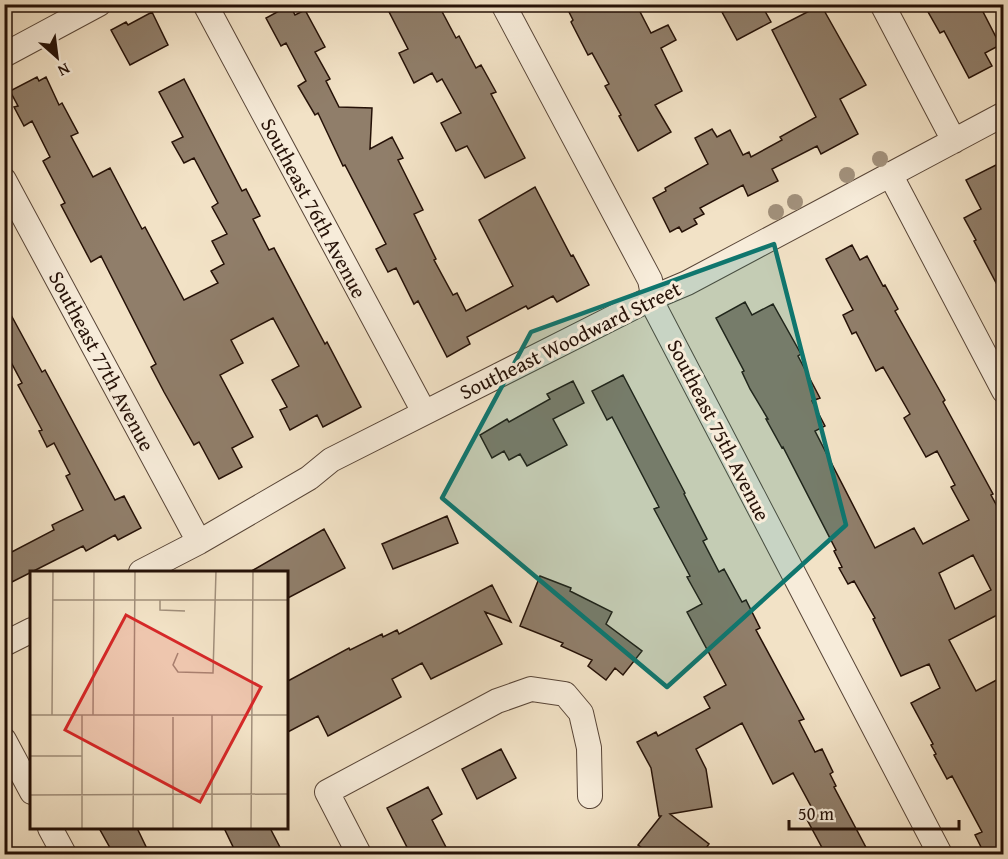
<svg xmlns="http://www.w3.org/2000/svg" width="1008" height="859" font-family="'Gentium Book Plus',serif">
<style>
.building{fill:#907e6a;stroke:#251107;stroke-width:1.5;fill-rule:evenodd}
.lines{fill:none;stroke-linecap:round;stroke-linejoin:round}
.street-casing{stroke:#584537;stroke-width:26}
.street{stroke:#f7ecda;stroke-width:24}
.tree{fill:#a2917c}
.marked{fill:#0f766e;fill-opacity:0.2;stroke:#0f766e;stroke-width:4.5;stroke-linejoin:round}
.labels{text-anchor:middle;dominant-baseline:central;stroke-width:6;stroke-linejoin:round;paint-order:stroke}
.street-label{font-size:21px;fill:#251107;stroke:#f7ecda}
.inset-road{fill:none;stroke:#a08e7a;stroke-width:1.5}
.view{fill:#d62828;fill-opacity:0.15;stroke:#d62828;stroke-width:3}
.inset-edge{fill:none;stroke:#251107;stroke-width:3}
</style>
<rect width="100%" height="100%" fill="#f2e2c6"/>
<filter id="stains"><feTurbulence type="fractalNoise" baseFrequency=".00333" numOctaves="4"/><feColorMatrix values="0 0 0 0 .2 0 0 0 0 .09 0 0 0 0 .02 0 0 0 .5 -.17"/></filter>
<radialGradient id="worn" r=".72"><stop offset=".6" stop-color="#630" stop-opacity="0"/><stop offset="1" stop-color="#630" stop-opacity=".3"/></radialGradient>
<path class="building" d="M385 4H438L456 38 459 36 476 68 481 65 496 92 491 94 525 158 485 178 467 146 456 151 441 123 461 113 442 79 437 82 432 73 414 83 399 53 408 49Z
M565 4H636L651 33 668 25 676 40 661 48 682 91 655 105 671 132 638 151 619 116 621 115 605 86 609 84 592 53 588 55 571 22 573 20Z
M738 4H761L771 22 737 40 722 12Z
M938 4H979L1000 45 985 53 992 66 969 78 944 31 940 33 927 10Z
M290 5 295 15 305 10 325 47 315 52 330 79 326 81 339 107 372 108 370 149 392 137 403 158 398 160 423 210 414 214 436 259 434 260 453 295 457 293 466 311 513 286 479 220 535 187 571 256 573 255 589 285 557 302 553 296 528 309 526 306 467 337 470 344 447 357 418 301 414 304 396 268 388 272 376 249 386 244 345 165 343 166 318 113 315 115 298 86 306 81 286 43 281 46 266 18Z
M821 5 866 85 840 99 858 134 821 154 817 146 772 169 778 181 748 196 743 185 700 208 704 214 694 219 697 224 682 232 679 227 670 232 653 198 666 191 665 188 708 164 695 138 712 129 717 137 730 130 743 155 749 152 751 157 782 140 780 137 816 117 772 30Z
M152 12 168 45 130 65 111 30 126 22 128 25Z
M37 77 39 81 46 77 59 105 62 103 78 133 71 136 93 177 110 168 142 229 145 227 184 300 218 283 211 271 224 264 212 241 227 234 212 207 218 203 194 158 184 163 172 142 183 137 159 92 184 79 242 191 246 189 260 216 253 219 269 250 274 248 325 344 327 342 361 407 323 427 317 415 290 430 280 410 287 407 272 380 299 366 273 318 231 340 243 363 220 375 253 437 232 448 242 467 219 479 199 442 194 445 164 392 151 367 156 364 101 256 91 262 61 205 65 203 43 161 50 157 32 121 24 126 14 107 18 106 10 91Z
M1004 161V298L974 241 976 240 964 218 981 209 966 180Z
M852 245 860 260 867 256 883 286 885 285 898 309 895 311 945 400 943 402 993 494 991 495 1004 519V613L1003 612 949 640 976 691 1004 676V855H985L975 835 982 832 952 776 947 779 934 755 936 754 931 745 933 744 911 703 940 688 929 664 901 676 873 619 875 618 854 581 848 584 839 568 842 567 834 551 836 550 783 447 782 448 766 419H768L750 389 742 372 744 371 716 318 745 302 752 315 773 304 801 354 798 356 820 398 812 401 825 426 815 431 875 548 914 528 923 544 969 520 951 487 955 485 937 451 926 457 904 418 910 414 883 367 876 371 856 332 852 334 843 315 853 310 826 259ZM973 555 991 590 955 609 939 573Z
M4 302 42 372 45 370 115 500 124 496 141 528 118 540 115 535 86 551 83 546 4 586V556L54 530 52 525 83 510 66 476 70 474 54 443 47 447 39 431 42 430 18 385 22 383 4 349Z
M623 375 685 493 684 494 707 539 703 541 719 572 724 569 742 602 746 600 760 628 756 630 804 719 799 721 815 752 822 749 833 772 830 774 836 786 834 787 870 855H826L804 814 813 810 793 773 773 784 742 723 696 749 706 769 712 807 670 814 709 844 701 855H652L638 845 661 816H659L651 768 637 742 656 732 658 736 710 708 704 697 726 685 687 612 702 604 687 577 690 576 654 509 659 507 612 417 607 420 592 391Z
M573 381 584 403 553 419 567 445 527 466 520 454 509 460 504 451 492 458 480 435 507 419 509 422 550 399 547 394Z
M447 516 458 543 393 569 382 544Z
M324 529 345 568 286 599V573H248Z
M540 576 571 588 570 591 612 612 606 624 642 651 623 675 615 668 606 680 588 666 592 660 561 646 563 643 520 626Z
M492 585 511 622 485 612 502 644 431 679 422 663 392 679 401 697 328 736 318 716 286 733V682L349 648 350 650 382 634 383 637 397 630 399 634Z
M501 749 516 778 477 799 462 769Z
M428 787 442 814 432 820 450 855H411L387 808Z
M99 828H137L150 855H114Z
M224 828H270L284 855H237Z"/>
<g class="lines">
<g class="street-casing">
<path id="street" d="M205 4 424 412
M503 4 650 280 656 310 940 854
M882 4 954 141
M4 55 99 4
M890 174 1004 391
M4 180 199 542
M141 572 199 542 309 478 331 460 654 297 687 283 1004 114
M4 644 32 630
M4 740 32 792
M50 828 64 854
M359 854 327 792 497 701 531 689 565 694 581 713 589 748 590 796"/>
</g>
<use href="#street" class="street"/>
</g>
<g class="tree">
<circle cx="880" cy="159" r="8"/>
<circle cx="847" cy="175" r="8"/>
<circle cx="795" cy="202" r="8"/>
<circle cx="776" cy="212" r="8"/>
</g>
<path class="marked" d="M774 244 846 525 667 687 442 498 531 332Z"/>
<g class="labels">
<g class="street-label">
<text transform="translate(314 208) rotate(62)">Southeast 76th Avenue</text>
<text transform="translate(570 340) rotate(-26)">Southeast Woodward Street</text>
<text transform="translate(102 361) rotate(62)">Southeast 77th Avenue</text>
<text transform="translate(719 430) rotate(63)">Southeast 75th Avenue</text>
</g>
</g>
<g transform="translate(30 571)">
<rect width="258" height="258" fill="#f2e2c6"/>
<path class="inset-road" d="M23 29H258M130 29V39L155 40M148 82 143 94 148 101 183 102 186 0M0 144H258M22 144 23 0M63 144 64 0M182 144V258M143 146V258M0 185H52M0 224 258 223M52 258V144M103 258 105 0M221 258 223 0"/>
<path class="view" d="M96 44 231 116 170 231 35 159Z"/>
<rect width="258" height="258" class="inset-edge"/>
</g>
<rect width="1008" height="859" fill="none" stroke="#f2e2c6" stroke-width="24"/>
<rect x="6" y="6" width="996" height="847" fill="none" stroke="#251107" stroke-width="3"/>
<rect x="12" y="12" width="984" height="835" fill="none" stroke="#251107" stroke-width="1.5"/>
<g transform="translate(57 57) rotate(152)" stroke="#f7ecda" stroke-width="4.5" paint-order="stroke">
<path d="M0-4.5L10 22L0 15L-10 22Z" fill="#251107"/>
<text y="-9" font-size="16" font-weight="bold" text-anchor="middle" fill="#251107">N</text>
</g>
<path d="M789 820v9h170v-9" fill="none" stroke="#251107" stroke-width="3"/>
<text x="798" y="820" font-size="18" fill="#251107" stroke="#f7ecda" stroke-width="4.5" paint-order="stroke">50 m</text>
<rect width="100%" height="100%" filter="url(#stains)"/>
<rect width="100%" height="100%" fill="url(#worn)"/>
</svg>
